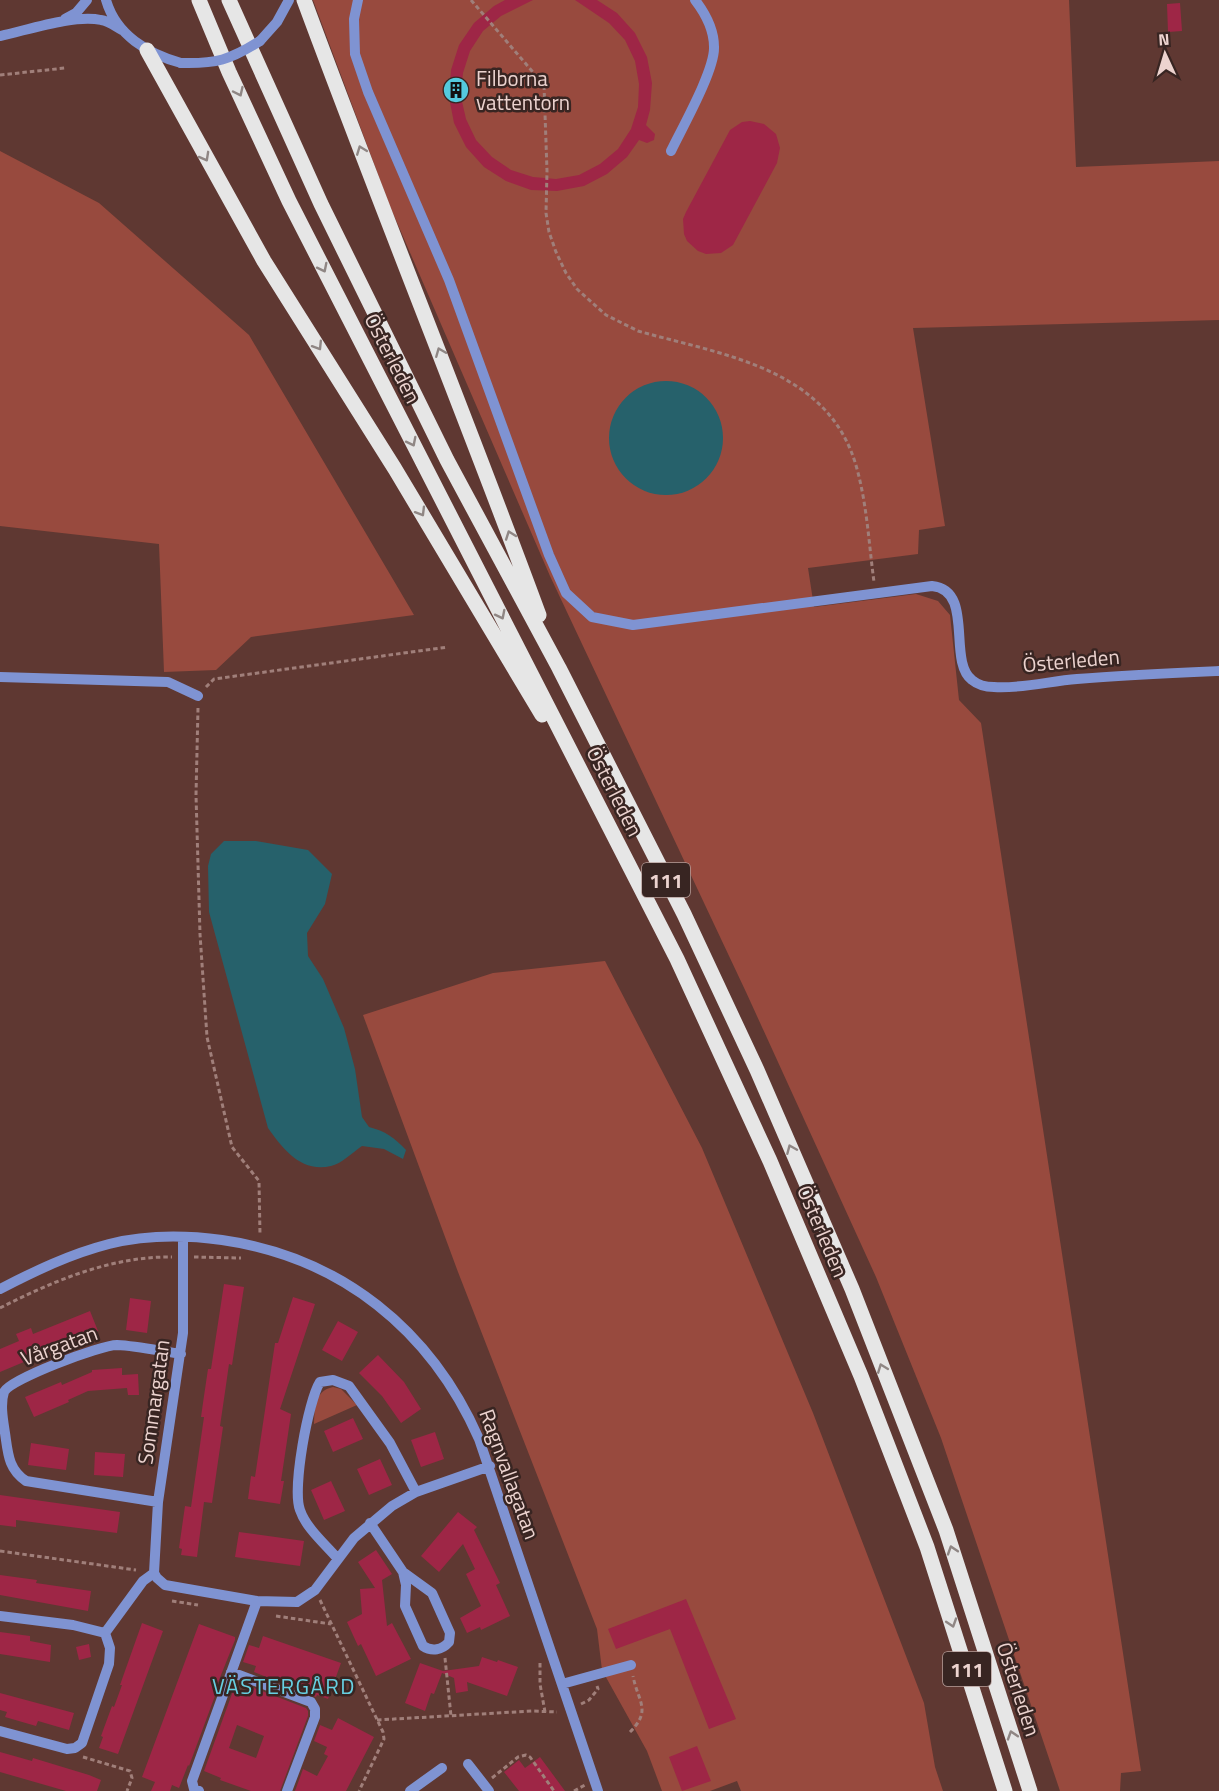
<svg xmlns="http://www.w3.org/2000/svg" width="1219" height="1791" font-family="'Titillium Web',sans-serif">
<style>
.green{fill:#984a3e}
.water{fill:#26616b}
.building{fill:#9e2646;fill-rule:evenodd}
.lines{fill:none;stroke-linecap:round;stroke-linejoin:round}
.path{stroke:#a07f7a;stroke-width:3;stroke-dasharray:4.5 3;stroke-linecap:butt}
.minor{stroke:#7f93d2;stroke-width:10}
.major{stroke:#e6e6e6;stroke-width:15}
.minor-bridge{stroke:#7f93d2;stroke-width:10}
.oneway{stroke:#8f8684}
.labels{text-anchor:middle;dominant-baseline:central;stroke-width:5;stroke-linejoin:round;paint-order:stroke}
.shield{fill:#382522;stroke:#b69f9b;stroke-width:1.5}
.shield-label{font-size:20px;font-weight:bold;fill:#ecd3cf}
.poi-label{font-size:21px;fill:#ecd3cf;stroke:#382522;text-anchor:start}
.street-label{font-size:21px;fill:#ecd3cf;stroke:#382522}
.neighbourhood-label{font-size:22px;letter-spacing:1.5px;fill:#67d0e2;stroke:#382522}
</style>
<rect width="100%" height="100%" fill="#5f3832"/>
<path class="green" d="M313 0H1069L1076 167 1219 161V320L913 328 945 526 919 530 918 554 808 568 814 607 916 594 938 601 950 615 959 700 981 723 1141 1771 1121 1773 1120 1791H1060L941 1438 876 1277 746 992 550 576 389 204Z
M0 151 99 203 249 335 414 615 251 637 216 670 164 672 159 544 0 526Z
M605 961 702 1148 813 1413 924 1703 935 1767 943 1791H741L737 1781 710 1791H662L647 1751 602 1670 597 1629 458 1272 363 1015 493 973Z
M333 1387 341 1389 357 1405 314 1424C315 1408 314 1391 333 1387Z"/>
<path class="water" d="M609 438a57 57 0 1 1 114 0a57 57 0 1 1-114 0Z
M224 841H256L308 850 332 874 325 904 307 933 308 956 323 979 344 1028 355 1069 362 1117 369 1127C385 1131 395 1138 406 1150L403 1159 384 1149 362 1146C353 1152 341 1164 331 1166 301 1173 283 1149 268 1128L209 912 208 866 211 854Z"/>
<path class="building" d="M505 0H533L501 16 483 31 470 51 463 73 461 97 466 119 476 140 492 157 511 170 533 177 556 179 579 175 600 164 618 149 631 129 638 107 639 84 635 61 625 40 609 23 575 0H597L617 13 635 33 647 57 652 83 650 110 646 125 655 134 654 140 647 143 639 140 627 157 607 174 584 186 557 191 531 190 506 181 484 167 466 147 454 123 449 97 451 70 459 45 474 23 494 6Z
M1180 3 1182 31 1168 32 1167 4Z
M750 121 764 124 776 134 780 148 777 163 733 245 721 253 706 254 698 251 687 241 684 234 683 219 686 212 730 130 742 122Z
M224 1284 244 1287 232 1365 229 1364 225 1392 220 1426 223 1427 212 1503 204 1502 197 1557 181 1555 182 1549 179 1548 185 1506 191 1507 204 1417H201L204 1396 208 1369H211Z
M293 1297 315 1304 280 1409 291 1414 281 1481H284L280 1504 248 1499 251 1476 255 1477 275 1343H278Z
M130 1298 151 1301 147 1333 126 1330Z
M90 1311 98 1331 0 1372V1349L19 1341 16 1334 31 1328 33 1334Z
M338 1321 358 1332 342 1361 322 1350Z
M378 1355 404 1382 421 1409 401 1423 382 1396 359 1373Z
M122 1368V1375L138 1374 139 1395H128L127 1388 88 1391 68 1400 69 1402 34 1417 25 1397 61 1382 62 1385 92 1372V1370Z
M353 1418 363 1439 333 1452 324 1431Z
M435 1432 444 1459 421 1467 411 1440Z
M31 1443 69 1449 66 1470 28 1465Z
M95 1452 125 1454 123 1477 94 1475Z
M380 1459 392 1485 369 1495 357 1469Z
M331 1481 345 1511 324 1520 311 1490Z
M0 1495 120 1512 117 1533 16 1520V1527L0 1525Z
M458 1512 477 1527 474 1530 500 1583 496 1585 510 1616 481 1630 480 1627 467 1633 460 1618 481 1606 466 1574 475 1569 463 1544 439 1572 421 1556Z
M239 1532 304 1541 300 1566 235 1557Z
M376 1550 392 1574 382 1580 387 1626 392 1623 411 1659 376 1676 361 1644 358 1646 347 1622 362 1614 360 1589 375 1588 358 1562Z
M0 1575 37 1580 36 1583 91 1591 88 1611 0 1595Z
M686 1599 736 1719 709 1729 670 1629 616 1649 608 1629Z
M142 1623 163 1631 118 1754 99 1748 103 1737 101 1736 112 1706 114 1707 122 1685H120Z
M199 1624 235 1637V1640L217 1685H219L189 1766 188 1765 179 1788 172 1785 170 1791H151L155 1782 142 1777Z
M0 1632 30 1636V1641L51 1645 50 1662 0 1654Z
M263 1636 341 1663 328 1699 317 1695 316 1697 254 1672 256 1666 243 1662 249 1645 259 1648Z
M89 1644 91 1657 79 1660 76 1647Z
M482 1657 497 1662 498 1660 518 1667 507 1696 467 1682 468 1691 456 1693 454 1678 442 1673 434 1694 431 1693 425 1711 405 1703 420 1663 443 1671 479 1666Z
M254 1688 306 1708 308 1711V1716L280 1791H251L220 1780 221 1778 204 1771 233 1691 250 1697ZM237 1725 264 1736 256 1758 229 1748Z
M0 1693 74 1713 69 1730 38 1721 36 1726 5 1717 7 1712 0 1710Z
M338 1718 374 1737 346 1791H295L303 1769 317 1776 328 1756 324 1754 327 1747 314 1741 320 1725 332 1730Z
M697 1746 711 1781 682 1791 669 1757Z
M0 1752 32 1761 33 1758 89 1775 101 1780 97 1791H66L0 1772Z
M540 1757 565 1791H519L504 1772 519 1760 525 1768Z"/>
<g class="lines">
<path class="path" d="M471 0 544 85 547 171 546 213 549 232 556 252 566 273 577 289 606 315 638 331C723 355 830 368 857 469 867 505 869 545 874 582
M0 75 65 68
M206 687 214 679 448 647
M198 708 196 795 200 934 207 1037 232 1147 259 1181 260 1235
M194 1257 241 1258
M0 1308C53 1281 112 1256 172 1257
M0 1551 136 1570
M320 1600 383 1732 384 1739 359 1791
M172 1601 198 1605
M276 1616 331 1624
M445 1658 451 1716
M540 1663V1684L545 1712
M581 1704 589 1700 598 1689 597 1686
M377 1720 532 1711 557 1712
M630 1732C652 1710 638 1702 633 1676
M83 1757 130 1771 132 1778 127 1791
M492 1778 518 1757 526 1755 530 1757 554 1791
M574 1791 585 1785"/>
<path class="minor" d="M106 0C116 35 148 54 181 63
M358 0 354 19 355 54 368 92 449 280 549 555 566 593 592 617 633 625 932 586C975 590 947 661 972 680 978 685 987 687 994 687 1021 689 1050 681 1077 679 1124 675 1172 673 1219 671
M65 19 76 13 87 0
M0 36C28 30 75 14 101 20 109 21 116 27 122 30
M260 41 277 22 289 0
M671 151C682 128 715 70 714 47 714 30 705 13 695 0
M0 677 168 682 198 696
M183 1237V1333L158 1502 154 1573 157 1578 165 1585 257 1601 297 1602 315 1590 354 1538 392 1506 416 1492 490 1466
M0 1289C35 1271 70 1254 109 1244 145 1235 185 1235 222 1240 341 1257 431 1330 479 1439L598 1791
M158 1502 26 1481C8 1469 8 1453 5 1433 3 1420 0 1404 4 1392 10 1379 101 1345 117 1345 138 1346 160 1351 181 1354
M370 1523 403 1572 406 1585 405 1606 423 1646C432 1652 442 1650 449 1642L450 1633 432 1593 403 1572
M337 1558C325 1544 306 1528 300 1510 292 1489 308 1401 320 1382L333 1380 349 1386 390 1443 416 1492
M0 1616 73 1625 105 1633
M105 1633 143 1581 154 1573
M231 1672 311 1702 315 1709V1717L287 1791
M562 1684 631 1665
M0 1731 67 1749 75 1748 82 1743 109 1664 110 1648 105 1633
M468 1764 489 1791
M199 1791 194 1789 192 1781 257 1601
M410 1791 442 1768"/>
<path class="major" d="M199 0 229 72 289 201 677 959 770 1161 861 1376 927 1547 1005 1791
M229 0 321 204 447 460 559 668 684 914 757 1070 852 1289 946 1530 1030 1791
M304 0C380 206 463 409 539 615
M147 50 264 261 395 469 542 715"/>
<path class="minor-bridge" d="M181 63C216 64 230 60 260 41"/>
</g>
<defs><path id="oneway-chevron" d="M-2-3.5L2.5 0L-2 3.5" fill="none" stroke-width="1.6" stroke-linecap="round" stroke-linejoin="round" transform="scale(1.5)"/></defs>
<g class="oneway">
<use href="#oneway-chevron" transform="translate(239 92) rotate(65)"/>
<use href="#oneway-chevron" transform="translate(361 150) rotate(-111)"/>
<use href="#oneway-chevron" transform="translate(205 157) rotate(61)"/>
<use href="#oneway-chevron" transform="translate(323 268) rotate(63)"/>
<use href="#oneway-chevron" transform="translate(318 346) rotate(58)"/>
<use href="#oneway-chevron" transform="translate(440 352) rotate(-112)"/>
<use href="#oneway-chevron" transform="translate(412 442) rotate(63)"/>
<use href="#oneway-chevron" transform="translate(421 512) rotate(59)"/>
<use href="#oneway-chevron" transform="translate(510 535) rotate(-110)"/>
<use href="#oneway-chevron" transform="translate(501 615) rotate(63)"/>
<use href="#oneway-chevron" transform="translate(791 1149) rotate(-113)"/>
<use href="#oneway-chevron" transform="translate(882 1368) rotate(-111)"/>
<use href="#oneway-chevron" transform="translate(952 1550) rotate(-108)"/>
<use href="#oneway-chevron" transform="translate(952 1623) rotate(72)"/>
<use href="#oneway-chevron" transform="translate(1012 1735) rotate(-108)"/>
</g>
<defs>
<g id="building-disc" transform="scale(1.35)"><circle r="9.5" fill="#54cade" stroke="#382522"/><path d="M-4-6H4V6H1V3H-1V6H-4ZM-2.5-4.3h1.7v1.8h-1.7ZM.8-4.3h1.7v1.8H.8ZM-2.5-1h1.7V.8h-1.7ZM.8-1h1.7V.8H.8Z" fill="#111"/></g>
</defs>
<g fill-rule="evenodd">
<use href="#building-disc" x="456" y="90"/>
</g>
<g class="labels">
<g class="shield">
<rect x="642" y="863" width="48" height="34" rx="4.5"/>
<rect x="943" y="1652" width="48" height="34" rx="4.5"/>
</g>
<g class="shield-label">
<text x="666" y="880">111</text>
<text x="967" y="1669">111</text>
</g>
<g class="poi-label">
<text x="476" y="78">Filborna<tspan x="476" dy="24">vattentorn</tspan></text>
</g>
<g class="street-label">
<text transform="translate(393 358) rotate(63)">Österleden</text>
<text transform="translate(1071 660) rotate(-5)">Österleden</text>
<text transform="translate(615 791) rotate(63)">Österleden</text>
<text transform="translate(823 1231) rotate(67)">Österleden</text>
<text transform="translate(59 1345) rotate(-20)">Vårgatan</text>
<text transform="translate(153 1402) rotate(-82)">Sommargatan</text>
<text transform="translate(510 1474) rotate(70)">Ragnvallagatan</text>
<text transform="translate(1019 1689) rotate(72)">Österleden</text>
</g>
<g class="neighbourhood-label">
<text x="284" y="1686">VÄSTERGÅRD</text>
</g>
</g>
<g transform="translate(1165 54) rotate(356)" stroke="#382522" stroke-width="4.5" paint-order="stroke">
<path d="M0-4.5L10 22L0 15L-10 22Z" fill="#ecd3cf"/>
<text y="-9" font-size="16" font-weight="bold" text-anchor="middle" fill="#ecd3cf">N</text>
</g>
</svg>
